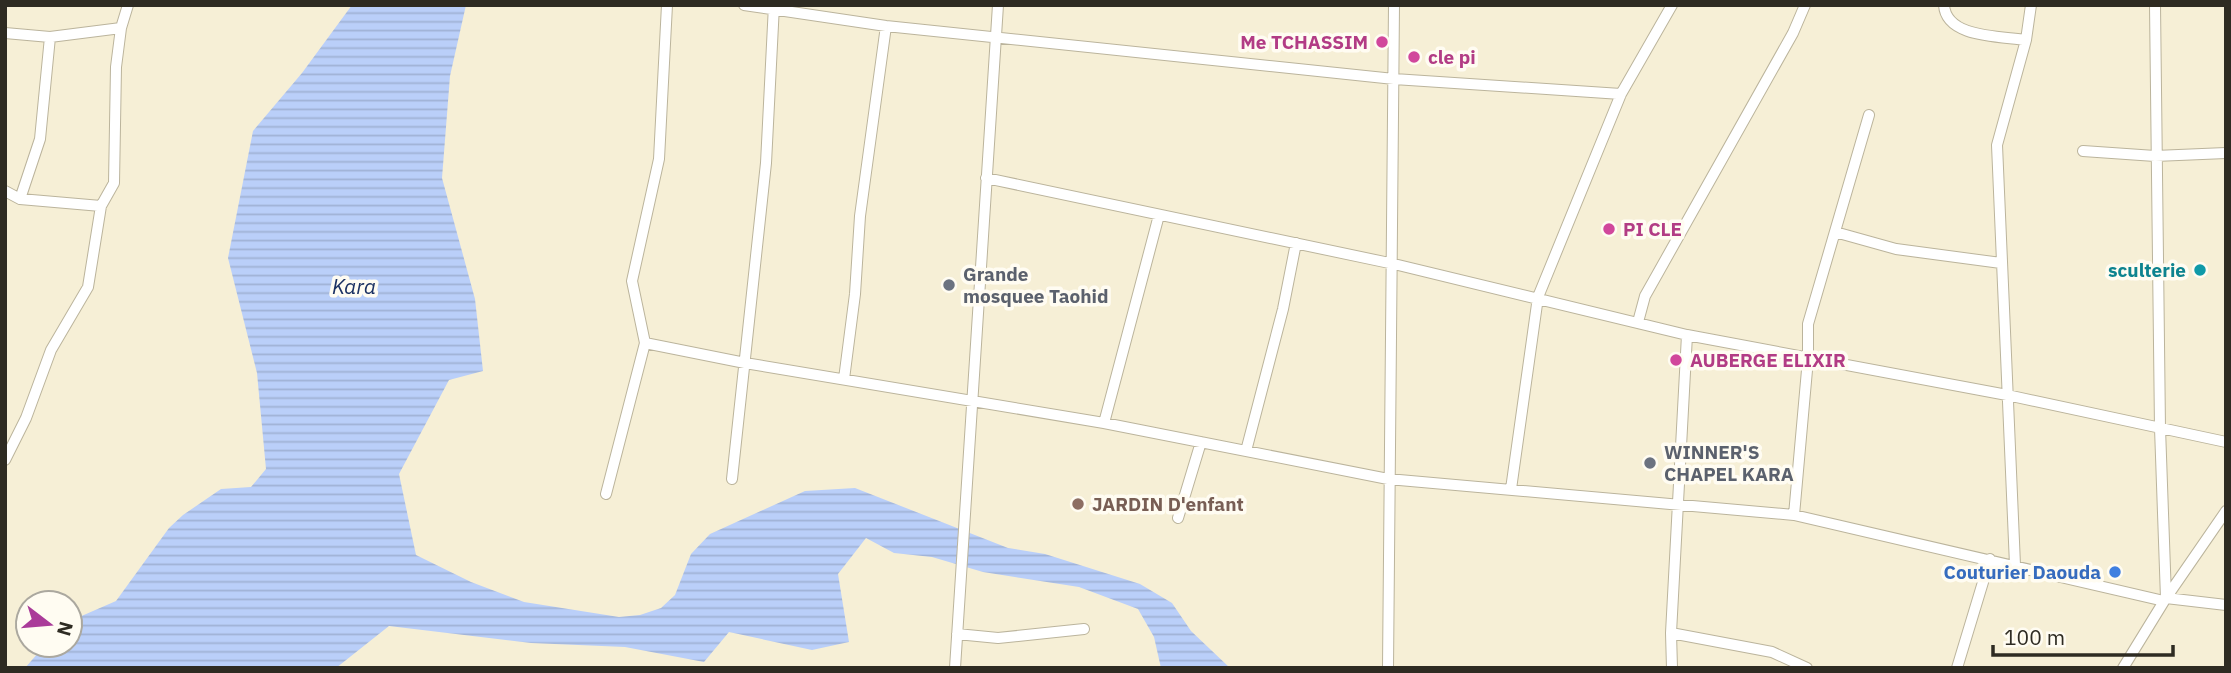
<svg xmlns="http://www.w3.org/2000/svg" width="2231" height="673" font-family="'IBM Plex Sans',sans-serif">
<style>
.water{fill:url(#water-rules)}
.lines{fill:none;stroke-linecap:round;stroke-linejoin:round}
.minor-casing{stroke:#bbb49c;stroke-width:12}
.minor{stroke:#fff;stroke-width:10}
.hotel-dot{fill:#d1479c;stroke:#fffcf2;stroke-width:2.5}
.culture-dot{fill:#0f9aa8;stroke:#fffcf2;stroke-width:2.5}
.worship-dot{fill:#6b7280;stroke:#fffcf2;stroke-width:2.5}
.education-dot{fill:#8d6e63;stroke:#fffcf2;stroke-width:2.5}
.shop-dot{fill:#3f7fe0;stroke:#fffcf2;stroke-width:2.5}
.labels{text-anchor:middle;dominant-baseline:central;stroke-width:7;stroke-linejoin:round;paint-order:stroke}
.hotel-label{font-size:19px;font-weight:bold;fill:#b23c85;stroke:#fffcf2;text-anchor:start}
.culture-label{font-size:19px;font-weight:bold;fill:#0d838f;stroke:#fffcf2;text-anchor:end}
.worship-label{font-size:19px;font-weight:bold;fill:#5b616d;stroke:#fffcf2;text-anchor:start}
.education-label{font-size:19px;font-weight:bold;fill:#785e54;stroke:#fffcf2;text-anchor:start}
.shop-label{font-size:19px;font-weight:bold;fill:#366cbe;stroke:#fffcf2;text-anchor:end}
.water-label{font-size:21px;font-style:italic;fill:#1b3163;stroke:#fffcf2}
</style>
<defs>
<pattern id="water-rules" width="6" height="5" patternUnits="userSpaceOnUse" patternTransform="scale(1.75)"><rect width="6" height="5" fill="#bacff9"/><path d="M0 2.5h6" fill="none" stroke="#a0b2d5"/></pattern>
</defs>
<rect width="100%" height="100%" fill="#f6efd6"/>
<path class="water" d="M352 5H466L450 76 442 178 475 299 483 371 449 380 399 474 416 555 471 582 524 602 619 617 640 615 661 608 675 595 691 554 710 534 805 491 855 488 1008 548 1045 554 1140 584 1172 603 1191 631 1230 668H1161L1154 637 1138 609 1079 587 983 572 932 557 894 553 866 538 838 574 849 642 812 650 729 632 704 662 625 647 531 643 389 626 336 668H25L45 645H70V621L116 601 169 528 183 515 221 489 251 487 266 469 257 373 228 258 253 131 302 73Z"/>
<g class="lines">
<g class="minor-casing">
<path id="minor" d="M744 5 886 26 1394 79 1621 94
M1944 5C1946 38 2000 36 2026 40
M2155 5 2160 428 2166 598 2226 605
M5 33 50 37
M2083 151 2155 156 2226 153
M986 178 1394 264 1687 335 2007 395 2226 442
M5 191 20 199 101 206
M20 199 40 139 50 37 121 28
M1835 232 1896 249 2001 263
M1638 322 1645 296 1793 33 1805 5
M645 343 745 363 1104 423 1388 479 1794 515 2164 601
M844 379 855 294 860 216 886 26
M1104 423 1159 215
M1246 451 1283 309 1296 243
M5 460 26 418 51 350 88 287 101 206 114 183 116 67 121 28 128 5
M732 479 766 163 774 5
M1511 489 1538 297 1621 94 1672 5
M606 494 645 343 632 281 659 159 667 5
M1794 515 1808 359V324L1869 115
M1178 518 1201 442
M2015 565 1997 145 2026 40 2031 5
M1671 633 1772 652 1807 668
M957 634 998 638 1084 629
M955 668 998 5
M1388 668 1394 5
M1672 668 1671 633 1687 335
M1957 668 1990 559
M2123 668 2166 598 2226 511"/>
</g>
<use href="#minor" class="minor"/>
</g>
<g class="hotel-dot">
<circle cx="1382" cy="42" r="7"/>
<circle cx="1414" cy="57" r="7"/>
<circle cx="1609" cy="229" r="7"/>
<circle cx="1676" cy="360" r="7"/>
</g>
<circle class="culture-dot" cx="2200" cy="270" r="7"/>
<g class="worship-dot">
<circle cx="949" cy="285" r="7"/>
<circle cx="1650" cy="463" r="7"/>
</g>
<circle class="education-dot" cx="1078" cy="504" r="7"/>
<circle class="shop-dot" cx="2115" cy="572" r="7"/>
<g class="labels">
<g class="hotel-label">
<text x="1368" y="42" text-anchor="end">Me TCHASSIM</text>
<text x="1428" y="57">cle pi</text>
<text x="1623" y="229">PI CLE</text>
<text x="1690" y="360">AUBERGE ELIXIR</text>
</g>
<g class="culture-label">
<text x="2186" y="270">sculterie</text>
</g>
<g class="worship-label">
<text x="963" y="274">Grande<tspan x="963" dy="22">mosquee Taohid</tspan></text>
<text x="1664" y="452">WINNER'S<tspan x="1664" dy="22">CHAPEL KARA</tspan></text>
</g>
<g class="education-label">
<text x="1092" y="504">JARDIN D'enfant</text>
</g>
<g class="shop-label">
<text x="2101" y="572">Couturier Daouda</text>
</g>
<g class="water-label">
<text x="354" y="286">Kara</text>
</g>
</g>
<rect width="2231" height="673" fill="none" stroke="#2e2b22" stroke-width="14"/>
<g transform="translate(49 624) rotate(106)"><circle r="33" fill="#fffcf2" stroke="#aba89f" stroke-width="2"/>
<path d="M0-5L12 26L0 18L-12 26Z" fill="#aa3b99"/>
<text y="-10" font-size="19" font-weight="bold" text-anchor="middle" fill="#2e2b22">N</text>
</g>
<path d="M1993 645v10h180v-10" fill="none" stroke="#2e2b22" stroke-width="3.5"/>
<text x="2004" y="645" font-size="21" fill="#2e2b22" stroke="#fffcf2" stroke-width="5" paint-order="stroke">100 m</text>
</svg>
